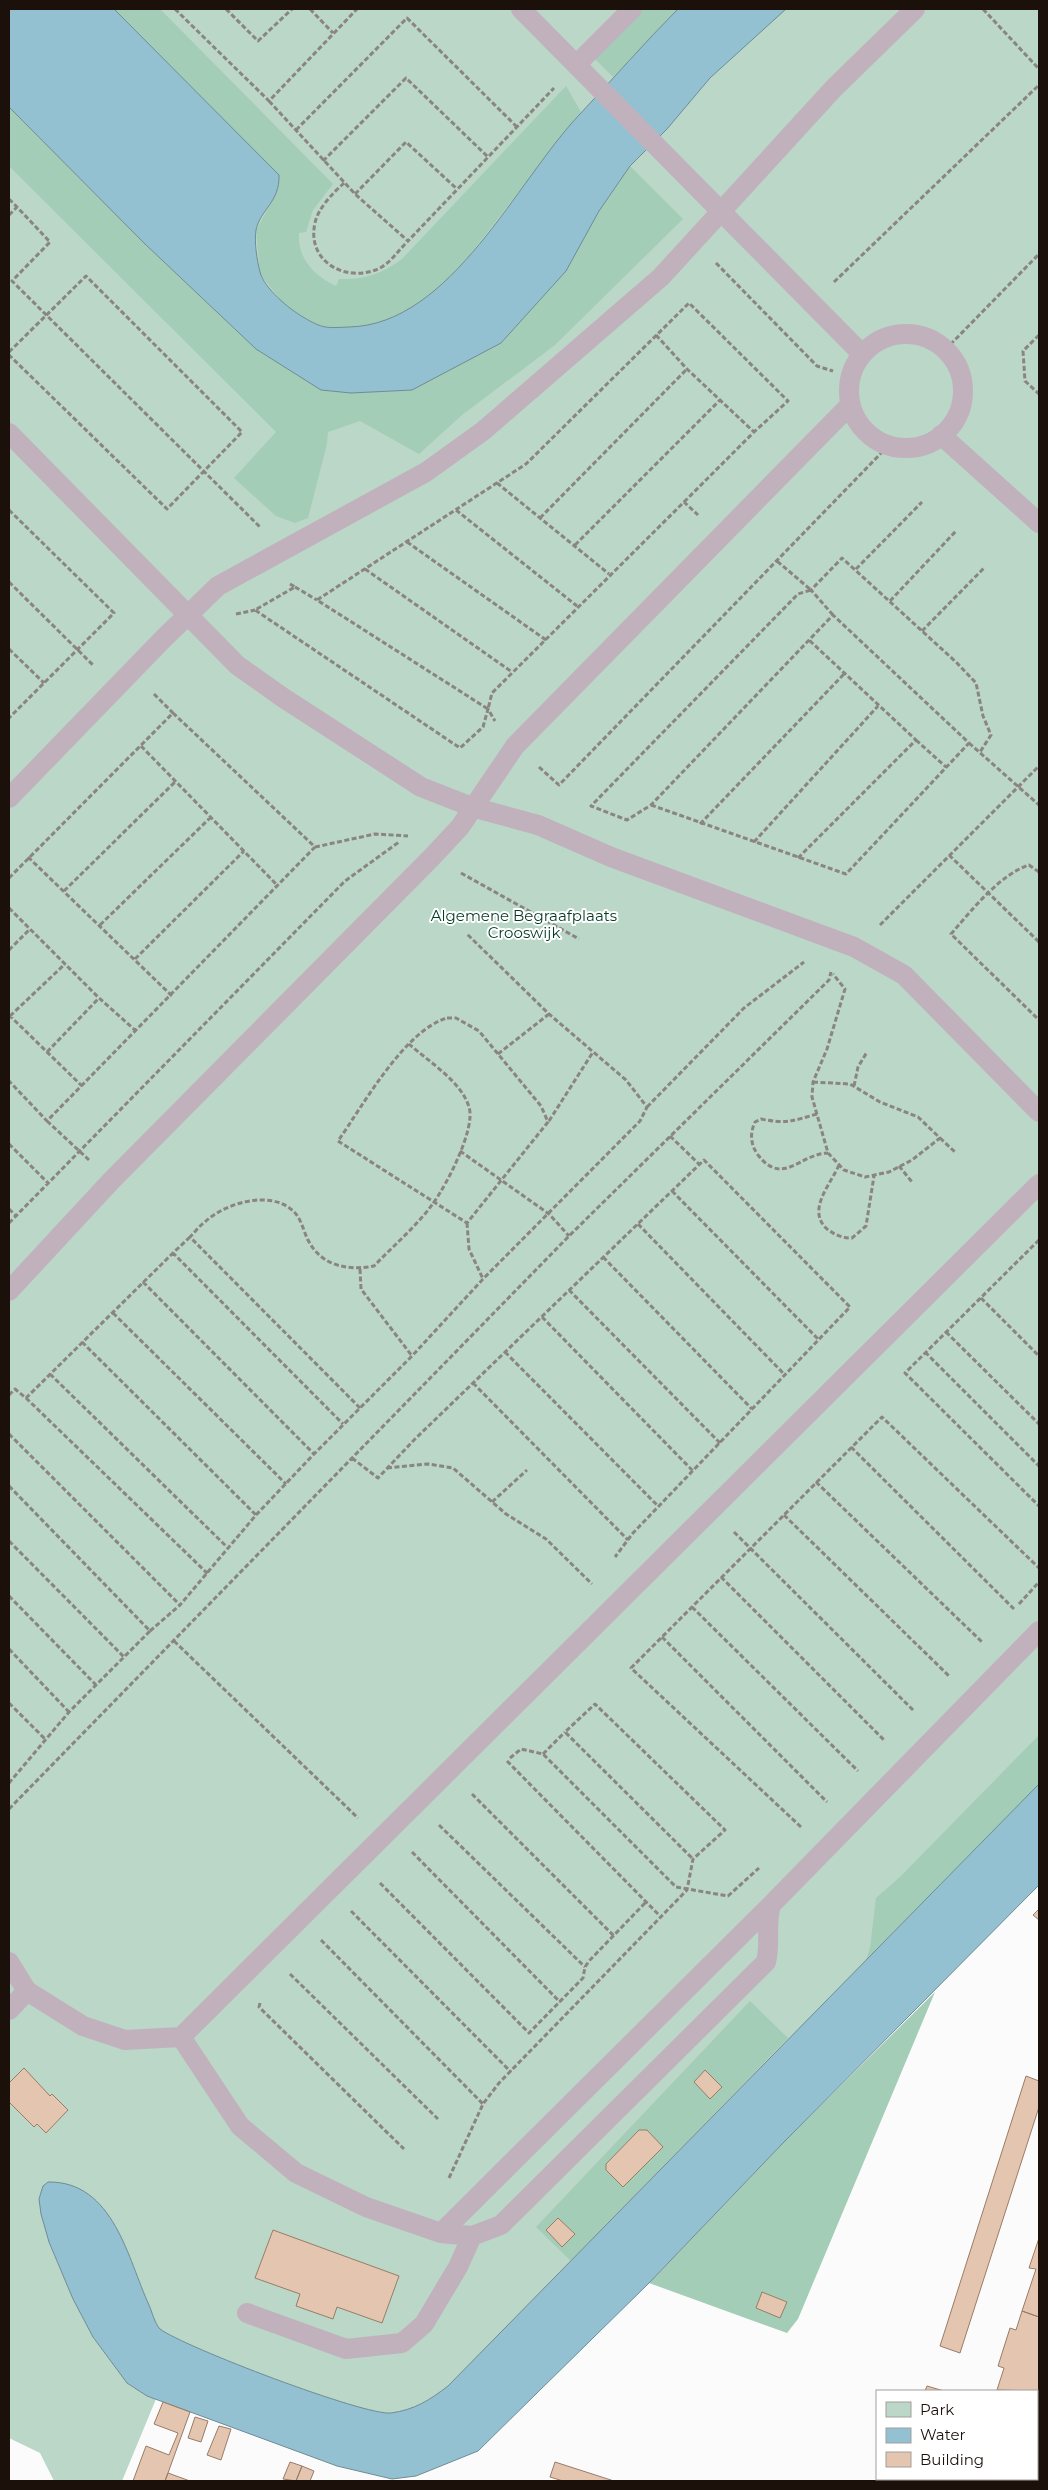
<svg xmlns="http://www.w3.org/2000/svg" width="1048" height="2490" font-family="Montserrat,sans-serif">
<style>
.green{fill:#bad7c7}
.forest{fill:#a3cdb6}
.water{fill:#93c1d1;stroke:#6f8c95}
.building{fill:#e4c5af;stroke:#997c67}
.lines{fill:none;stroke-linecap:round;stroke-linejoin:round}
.path{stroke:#8b8582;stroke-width:3;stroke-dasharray:5 2.5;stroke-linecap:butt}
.service{stroke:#c1b1bd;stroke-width:20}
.labels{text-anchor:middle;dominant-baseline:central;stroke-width:4;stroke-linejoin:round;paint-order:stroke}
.park-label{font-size:15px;fill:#023a25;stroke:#fff}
</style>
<rect width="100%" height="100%" fill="#fbfbfb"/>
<path class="green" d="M9 9H1039V1839L465 2419 370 2451 169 2370 49 2242 73 2299 93 2337 127 2383 147 2396 156 2399 122 2481H54L40 2453 9 2438Z"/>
<path class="forest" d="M114 9H160L333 184 313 210 306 232 299 233C297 258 314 276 336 286L339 279C364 280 382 274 402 259L566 86 581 112 458 270 429 296 400 316 369 327 321 328 286 307 260 274 256 230 275 196 279 175Z
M640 9H678L613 77 595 59Z
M9 107 144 243 256 349 321 390 351 393 412 390 599 211 630 166 683 219 555 345 462 415 419 454 360 421 328 432 327 444 308 518 295 523 276 516 234 478 276 432 9 166Z
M1039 1735V1784L866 1960 870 1948 876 1898 901 1876Z
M935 1992 798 2319 787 2333 649 2283 782 2144Z
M750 2001 788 2038 571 2261 536 2227Z"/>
<path class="water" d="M9 9H114L279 175C280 202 260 210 256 230 254 242 257 260 260 272 264 288 289 309 303 317 323 329 326 328 349 327 451 325 517 180 580 114 613 79 644 43 678 9H786L710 78 667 129 630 166 599 211 566 271 501 343 412 390 351 393 321 390 256 349 144 243 9 107Z
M1039 1784V1885L782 2144 649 2283 478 2451 416 2476 392 2479 337 2466 147 2396 127 2383 93 2337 73 2299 49 2242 41 2214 39 2199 43 2186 48 2182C114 2181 128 2260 149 2305 152 2312 155 2324 160 2329 184 2347 365 2416 391 2413 414 2410 430 2400 448 2386Z"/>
<path class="building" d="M1039 1909V1920L1033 1915Z
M24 2068 50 2096 52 2094 68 2110 46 2133 37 2124 34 2127 9 2102V2083Z
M705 2070 722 2087 710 2099 694 2082Z
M1026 2076 1039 2081V2107L960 2353 940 2346Z
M639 2130H647L663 2147 623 2187 606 2170V2164Z
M558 2218 575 2234 562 2247 546 2230Z
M273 2230 399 2276 382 2323 337 2307 333 2319 296 2306 300 2294 255 2278Z
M1039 2238V2317L1022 2311 1036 2269 1029 2268Z
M762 2292 787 2302 780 2318 756 2308Z
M1022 2311 1039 2317V2424L1037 2423V2391L997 2390 1004 2368 998 2366 1010 2328 1016 2330Z
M927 2386 944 2391H925Z
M163 2402 190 2412 168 2473 165 2481H133L146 2446 169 2455 178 2433 154 2424Z
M195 2417 208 2421 201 2442 188 2438Z
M1037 2423 1039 2424V2471L1036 2481H968L969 2479H1037Z
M219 2426 231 2429 221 2460 207 2455Z
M290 2462 302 2466 296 2481 283 2479Z
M555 2462 614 2481H563L550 2477Z
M302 2466 314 2471 310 2481H296Z
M168 2473 190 2481H165Z
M897 2479H918V2481H896Z"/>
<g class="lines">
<path class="path" d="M175 9 269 101 357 9
M226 9 258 41 292 9
M310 9 333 33
M983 9 1039 69
M269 101 355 194 408 241 554 88
M296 130 407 18 517 127
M323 161 406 78 488 157
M344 183C333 193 318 208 315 223 306 262 347 284 380 268 391 262 398 251 408 241
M355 194 406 142 457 189
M9 199 17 207
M9 215 17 207 50 242 12 281 261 528
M716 263 817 366 833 371
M834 282 1039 85
M656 335 687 369 754 432
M1039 335 1023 351 1025 381 1039 394
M945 350 1039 254
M9 352 86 276 242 432 167 509 9 355
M497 483 609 574
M684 502 754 432 788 401 689 303 526 464 317 600 488 709 492 693 684 502 698 515
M9 510 114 613 9 718
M456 510 577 606
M540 518 687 369
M407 542 546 640
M575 545 720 400
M365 569 512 672
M856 569 922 502
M9 582 94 666
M290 584 295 587 255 610 460 748 483 727 488 709 495 721
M295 587 317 600
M890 601 956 531
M236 614 255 610
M833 615 811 590 842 558 956 662 976 683 983 716 991 735 980 752
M922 631 984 568
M9 649 44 683
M154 694 173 713
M916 740 946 767
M969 743 1039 805
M141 746 278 886
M539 767 559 785 889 445
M651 805 846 874 969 743 833 615 651 805 627 820 591 806 798 594 811 590 777 561
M700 824 844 674
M754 842 878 706
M315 847 375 834 408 836
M949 855 1039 942
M28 857 172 996
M798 858 916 740 809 640
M1039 872 1029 865C999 875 972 910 951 934L1039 1020
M461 873 579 939
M9 878 173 713 315 847 47 1121 9 1081
M64 891 176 781
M9 908 99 998 136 1031
M100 925 211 817
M880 925 1039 766
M9 950 30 929
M135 959 244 851
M9 1015 82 1086
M10 1016 65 964
M447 1018H456L479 1031 541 1106 548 1122 467 1223 338 1141C364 1104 404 1031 447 1018Z
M47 1052 99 998
M498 1054 549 1014
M813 1082 850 1084 880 1102 918 1117 940 1138 912 1160 889 1172 865 1177 844 1170 828 1153 812 1097 813 1082 827 1049 845 989 833 974
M854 1086 858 1067 867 1052
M647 1107 744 1008 804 962
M817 1114C792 1121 787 1124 761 1119L755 1122C750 1133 750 1144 758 1155 783 1187 799 1154 828 1153
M47 1121 89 1160
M549 1121 593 1052
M670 1136 699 1164
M940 1138 955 1152
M9 1144 48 1183
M460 1151 549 1214 569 1236
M839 1165C831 1184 806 1210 827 1229 835 1235 842 1238 852 1238L866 1226 874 1176
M899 1166 912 1182
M672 1191 819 1340
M9 1209 16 1216
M9 1223 345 881 399 842
M467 1223 469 1249 483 1279
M638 1224 785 1375
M190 1237 173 1253 343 1424
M1039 1240 905 1373 1039 1506
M603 1257 752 1409
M360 1269 361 1289 412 1356
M143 1282 314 1454
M569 1290 720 1443
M981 1298 1039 1356
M113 1313 286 1484
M542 1317 693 1471
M946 1332 1039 1424
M82 1342 256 1515
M505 1352 658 1506
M925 1352 1039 1466
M50 1374 228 1548
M473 1383 628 1540
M9 1395 15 1389 26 1398 173 1253
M26 1398 208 1574
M360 1408 190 1237C195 1232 200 1225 206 1221 226 1203 269 1190 292 1210 301 1217 303 1230 308 1240 321 1266 348 1271 374 1266 393 1246 418 1225 434 1202 447 1184 476 1128 469 1107 461 1081 429 1062 409 1044
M9 1434 180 1605
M851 1447 1014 1609
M352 1458 378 1478 414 1440 704 1160 850 1307 633 1533 615 1557
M387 1468 428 1464 453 1468 506 1514 546 1539 592 1584
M816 1482 982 1642
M9 1486 150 1631 69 1712 9 1783
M492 1502 527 1470
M784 1515 949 1676
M734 1532 914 1711
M9 1541 124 1657
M721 1577 885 1741
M9 1596 96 1685
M1019 1604 1039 1582
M692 1607 858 1771
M150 1631 180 1605 256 1515 314 1454 412 1356 483 1279 640 1121 647 1107 626 1080 549 1014 467 934
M662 1637 827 1802
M174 1641 358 1818
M9 1649 69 1712
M9 1703 46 1740
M543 1754 565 1732
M510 1758 521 1749 543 1754 676 1887 728 1896 759 1868
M507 1761 661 1917
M472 1794 614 1936
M9 1809 569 1236 829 980 831 972
M439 1825 585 1967
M801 1827 631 1668 882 1417 1039 1568
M412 1852 560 2002
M380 1883 529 2033 583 1978 585 1967 589 1961 646 1902
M351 1911 511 2072
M321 1940 483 2104
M290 1974 438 2119
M260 2003 259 2007 404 2149
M449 2178 483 2104 499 2083 687 1890 693 1859 725 1830 595 1704 565 1732 693 1859"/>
<path class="service" d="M521 9 862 354
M577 64 632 9
M849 391a57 57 0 1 1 114 0a57 57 0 1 1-114 0Z
M9 433 237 665 282 697 421 787 472 807 538 825 611 857 854 947 904 975 1039 1112
M941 435 1039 523
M9 798 164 638 218 586 426 472 483 431 661 277 834 88 915 9
M9 1291 110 1182 432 857 460 827 515 746 850 405
M9 1962 27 1991 83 2026 125 2040 181 2037 240 2126 296 2173 366 2207 441 2233 472 2236 501 2225 766 1962C771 1943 765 1925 771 1905
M9 2010 27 1991
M181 2037 1039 1184
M441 2233 771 1905 1039 1631
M247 2313 346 2349 402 2343 424 2324 458 2267 472 2236"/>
</g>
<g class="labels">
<g class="park-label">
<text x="524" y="915">Algemene Begraafplaats<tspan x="524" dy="17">Crooswijk</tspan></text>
</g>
</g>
<rect width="1048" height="2490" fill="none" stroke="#1c100a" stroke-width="20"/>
<rect x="876" y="2390" width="162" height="90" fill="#ffffff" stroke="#a49f9d"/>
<rect x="886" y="2402" width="25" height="15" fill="#bad7c7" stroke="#a49f9d"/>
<text x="920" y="2415" font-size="15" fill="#1c100a">Park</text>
<rect x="886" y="2428" width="25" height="15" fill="#93c1d1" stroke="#a49f9d"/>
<text x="920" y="2440" font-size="15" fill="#1c100a">Water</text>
<rect x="886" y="2452" width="25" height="15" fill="#e4c5af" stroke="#a49f9d"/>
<text x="920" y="2465" font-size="15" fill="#1c100a">Building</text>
</svg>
